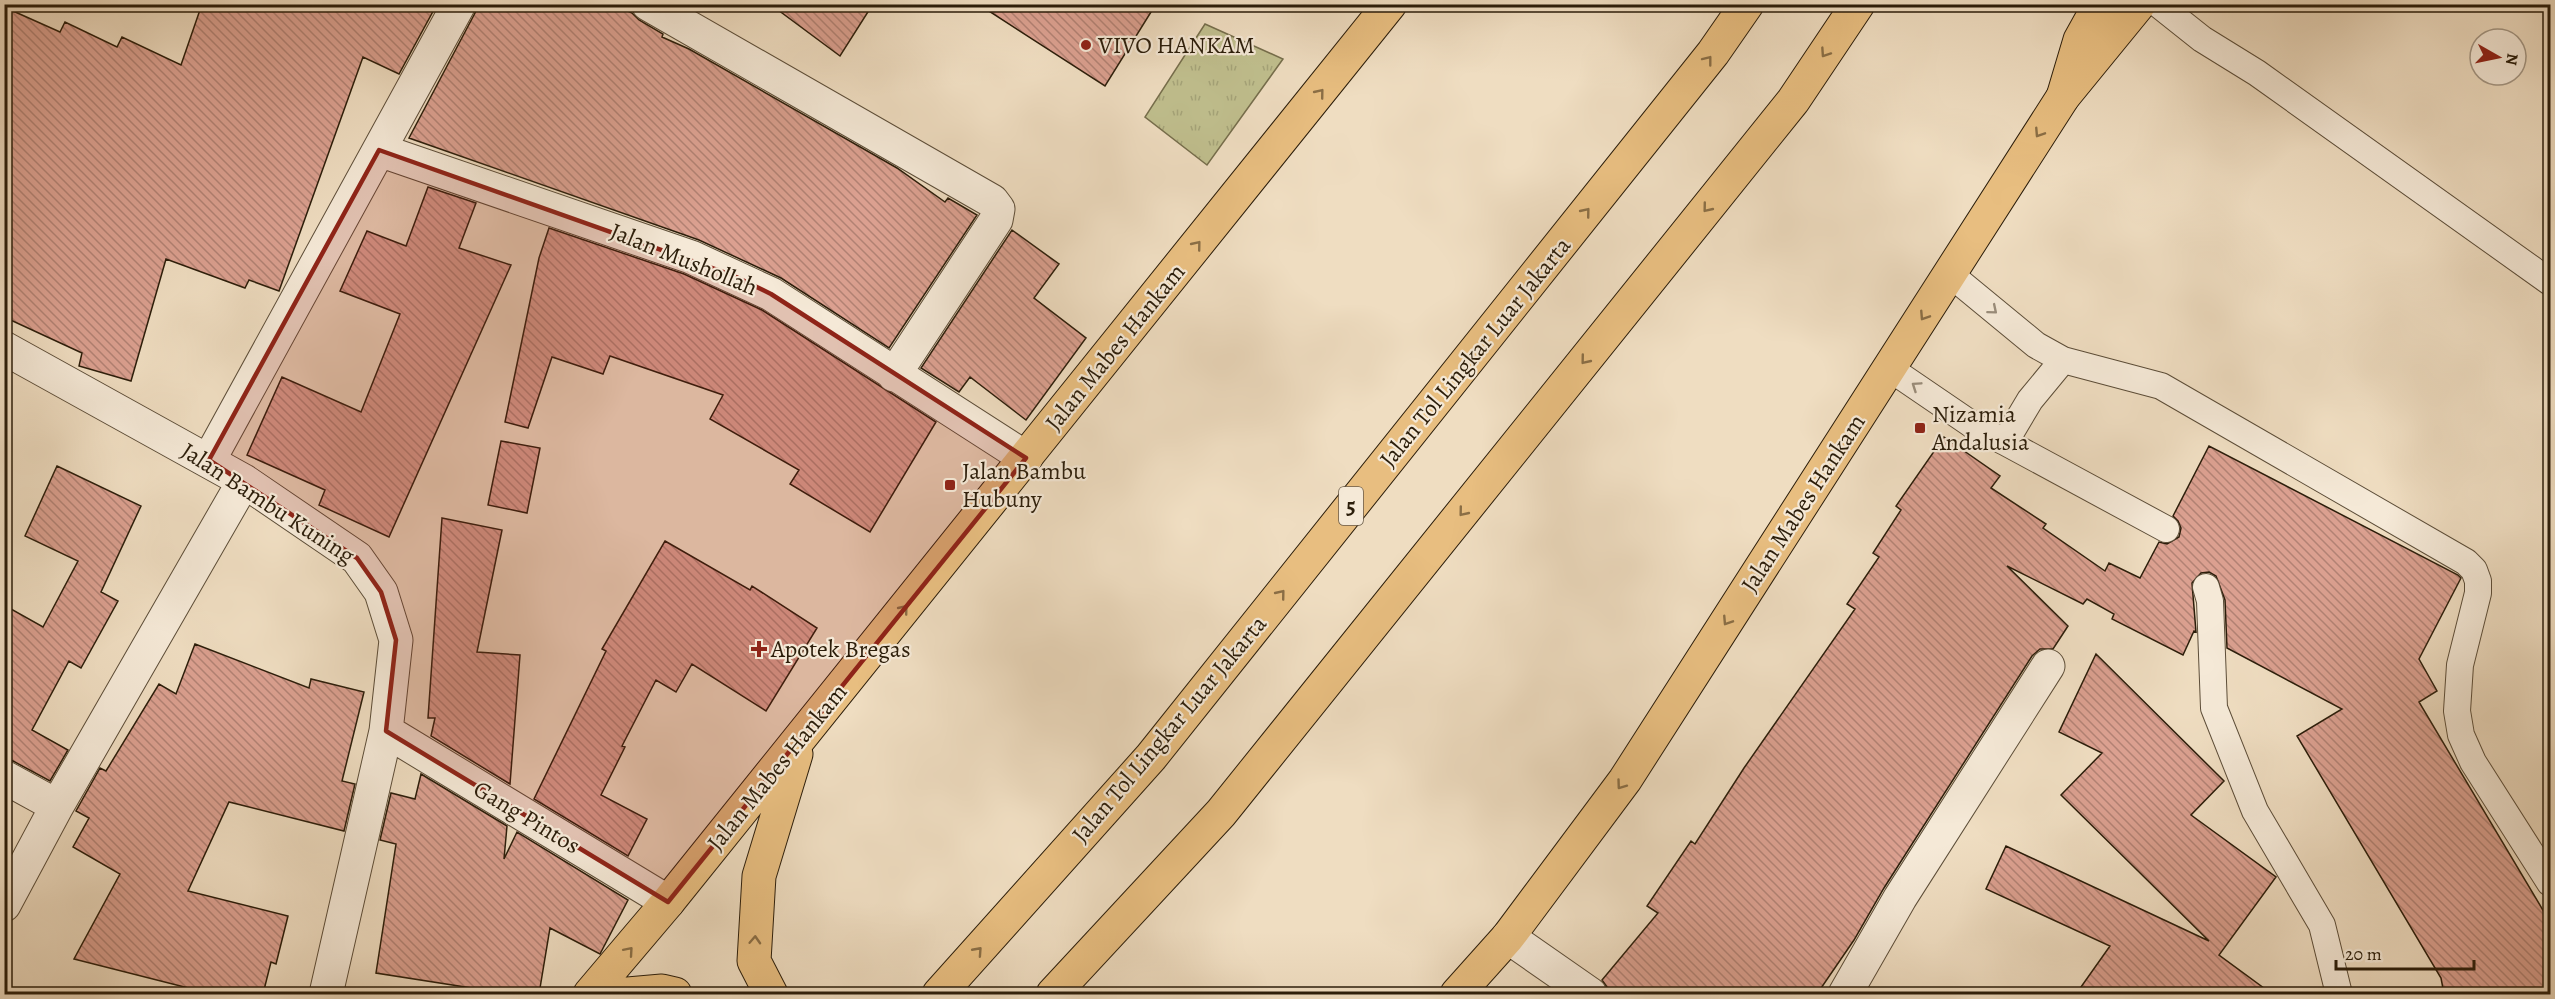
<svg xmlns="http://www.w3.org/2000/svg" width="2555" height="999" font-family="Alegreya,serif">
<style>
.grass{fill:url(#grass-tufts);stroke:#766e4c;stroke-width:1.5}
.building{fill:url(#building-back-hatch);stroke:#2b1d0a;stroke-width:1.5}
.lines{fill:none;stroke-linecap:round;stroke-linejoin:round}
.service-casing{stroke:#5c4d38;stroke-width:28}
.minor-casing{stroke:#5c4d38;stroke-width:35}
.primary-casing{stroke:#2b1d0a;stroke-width:35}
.motorway-casing{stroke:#2b1d0a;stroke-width:35}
.service{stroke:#f5e9d7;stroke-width:26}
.minor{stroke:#f5e9d7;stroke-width:33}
.primary{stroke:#e8be80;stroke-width:33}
.motorway{stroke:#e8be80;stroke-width:33}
.oneway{stroke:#8a6e45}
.oneway2{stroke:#9a8d7b}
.marked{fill:#8f2418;fill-opacity:0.2;stroke:#8f2418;stroke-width:4.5;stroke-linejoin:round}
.poi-dot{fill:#8f2418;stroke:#f5e9d7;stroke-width:2}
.labels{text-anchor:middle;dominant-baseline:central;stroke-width:4.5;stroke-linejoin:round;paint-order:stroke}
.shield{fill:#f5e9d7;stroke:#685a48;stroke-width:1.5}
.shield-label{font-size:22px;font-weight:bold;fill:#2b1d0a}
.poi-label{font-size:24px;fill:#2b1d0a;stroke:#f5e9d7;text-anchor:start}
.street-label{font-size:24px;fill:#2b1d0a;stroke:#f5e9d7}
</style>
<defs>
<pattern id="grass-tufts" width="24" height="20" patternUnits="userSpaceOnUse" patternTransform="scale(1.5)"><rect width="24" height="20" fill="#c0bf8e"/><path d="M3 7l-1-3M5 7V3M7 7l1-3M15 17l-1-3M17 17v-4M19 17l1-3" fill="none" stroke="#a5a479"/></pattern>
<pattern id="building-back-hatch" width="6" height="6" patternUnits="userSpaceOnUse" patternTransform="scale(1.5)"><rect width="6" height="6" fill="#dba090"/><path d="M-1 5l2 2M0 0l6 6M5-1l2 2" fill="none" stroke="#b28274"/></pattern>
</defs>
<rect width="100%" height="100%" fill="#efddc1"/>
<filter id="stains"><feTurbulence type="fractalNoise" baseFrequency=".00333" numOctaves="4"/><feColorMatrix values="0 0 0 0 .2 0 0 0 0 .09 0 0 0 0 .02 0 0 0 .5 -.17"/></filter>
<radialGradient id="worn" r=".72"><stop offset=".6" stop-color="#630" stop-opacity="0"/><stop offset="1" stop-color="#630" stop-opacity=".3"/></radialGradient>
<path class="grass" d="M1205 24 1283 59 1207 165 1145 117Z"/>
<path class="building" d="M202 4H437L399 74 363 57 279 291 249 280 245 288 166 259 131 381 79 366 82 353 4 317V7L60 32 65 22 117 47 122 37 181 65Z
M478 4H613L632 13 639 20 663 34 662 37 689 49 897 168 945 202 948 198 977 215 889 348 781 278 699 240 409 138 475 13Z
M770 4H873L840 56Z
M978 4H1156L1105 86Z
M428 187 476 203 459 248 511 265 389 537 319 505 325 490 247 455 282 377 361 412 400 314 340 291 367 231 406 246Z
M549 228 684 274 762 310 936 422 870 532 790 484 799 470 710 419 723 395 610 356 603 374 552 357 528 428 505 422 539 258Z
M1012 230 1059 264 1034 298 1086 338 1026 420 970 377 959 392 921 368Z
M1944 437 2000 476 1991 488 2046 524 2043 528 2105 571 2109 563 2140 578 2159 542 2167 544 2179 537 2181 528 2178 521 2173 516 2209 446 2458 575 2461 578 2419 659 2437 691 2419 702 2550 922V994H2444L2441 978 2297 736 2342 709 2227 648 2225 600 2216 576 2209 572 2201 573 2192 583 2196 632 2194 631 2183 655 2112 619 2114 614 2087 599 2083 604 2007 566 2068 626 2053 649H2040L2032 656 1884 888 1854 940 1817 994H1609L1607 987 1602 980 1658 913 1647 906 1691 841 1695 844 1744 768 1855 609 1847 604 1879 557 1873 553 1901 510 1896 506Z
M501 441 540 448 527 513 488 505Z
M57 466 141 506 101 592 118 601 81 668 69 661 32 730 68 750 50 781 13 761 4 758V605L43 627 78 561 25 536Z
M442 518 502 530 477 652 520 655 510 784 431 736 435 718H428Z
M665 541 750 590 752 586 817 628 766 711 692 664 676 692 656 680 622 746 625 747 601 795 647 819 628 856 534 799 606 651 602 649Z
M195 644 309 688 311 679 364 692 342 781 355 784 344 831 229 802 188 891 288 916 276 964 271 962 263 994H212L74 959 120 874 73 847 89 818 76 811 100 768 106 771 159 684 176 694Z
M2096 654 2224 781 2191 815 2276 877 2219 955 2272 994H2076L2110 946 1986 889 2006 846 2209 941 2061 795 2102 753 2059 732Z
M421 774 507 826 504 859 517 832 628 900 600 954 550 928 539 994H510L376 973 396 844 380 840 391 793 415 799Z"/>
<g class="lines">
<g class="service-casing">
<path id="service" d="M2158 4 2202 39 2257 73 2550 282
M1951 275 2036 345 2063 360 2161 386 2466 562 2474 570 2478 581V593L2460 665 2457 711 2461 735 2473 762 2550 883
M1889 368 1977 428 2005 442 2030 400 2063 360
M2005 442 2166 529
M2206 587 2210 601 2214 708 2255 811 2322 925 2339 994"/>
</g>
<g class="minor-casing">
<path id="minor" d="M648 4 992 201 998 209 996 220 894 375
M379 150 691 257 771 294 1026 458
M4 348 244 481 357 558 381 592 396 640 386 731 326 994
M209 460 459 4
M386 731 668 902
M4 777 57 806
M4 905 57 806 244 481
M1508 937 1590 994
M1845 994 1900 898 2048 666"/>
</g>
<g class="primary-casing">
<path id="primary" d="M590 994 668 902 1390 4
M628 994 662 991 675 994
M771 994 754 961 759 876 796 754
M1457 994 1508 937 1625 780 2063 97 2139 4"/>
</g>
<g class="motorway-casing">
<path id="motorway" d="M2063 97 2080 40 2100 4
M939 994 1151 757 1713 53 1747 4
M1053 994 1221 813 1793 101 1858 4"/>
</g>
<use href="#service" class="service"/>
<use href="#minor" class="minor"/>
<use href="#primary" class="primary"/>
<use href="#motorway" class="motorway"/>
</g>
<defs><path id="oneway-chevron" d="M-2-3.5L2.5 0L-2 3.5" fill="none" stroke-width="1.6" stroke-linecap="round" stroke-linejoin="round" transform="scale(1.5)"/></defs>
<g class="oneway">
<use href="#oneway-chevron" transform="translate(1825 53) rotate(124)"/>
<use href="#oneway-chevron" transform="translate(1708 60) rotate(-52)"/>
<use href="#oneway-chevron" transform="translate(1320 93) rotate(-51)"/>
<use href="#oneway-chevron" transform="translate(2039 133) rotate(123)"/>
<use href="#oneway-chevron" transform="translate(1707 208) rotate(129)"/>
<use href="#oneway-chevron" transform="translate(1586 212) rotate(-51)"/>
<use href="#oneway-chevron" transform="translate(1197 245) rotate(-51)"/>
<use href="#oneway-chevron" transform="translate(1924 316) rotate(123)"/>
<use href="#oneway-chevron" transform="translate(1585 360) rotate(129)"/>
<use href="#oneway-chevron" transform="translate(1463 512) rotate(129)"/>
<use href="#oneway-chevron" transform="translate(1281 594) rotate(-51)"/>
<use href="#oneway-chevron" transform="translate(904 609) rotate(-51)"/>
<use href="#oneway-chevron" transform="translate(1727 621) rotate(123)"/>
<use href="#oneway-chevron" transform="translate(1621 785) rotate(126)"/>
<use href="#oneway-chevron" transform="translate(755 940) rotate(-87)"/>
<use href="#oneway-chevron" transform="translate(629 951) rotate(-49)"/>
<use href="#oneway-chevron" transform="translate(978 951) rotate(-48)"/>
</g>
<g class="oneway2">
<use href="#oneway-chevron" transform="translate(1993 310) rotate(40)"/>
<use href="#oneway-chevron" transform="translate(1916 386) rotate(-146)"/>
</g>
<path class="marked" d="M379 150 732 275 771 294 1026 458 668 902 386 731 396 640 381 592 357 558 209 460Z"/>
<g class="poi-dot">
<circle cx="1086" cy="45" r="6"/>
<rect x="1914" y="422" width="12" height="12" rx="3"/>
<rect x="944" y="479" width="12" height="12" rx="3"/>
<path d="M756 640h6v6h6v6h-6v6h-6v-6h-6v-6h6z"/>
</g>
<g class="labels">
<rect class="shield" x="1339" y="487" width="24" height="38" rx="4.5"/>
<g class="shield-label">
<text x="1351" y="506">5</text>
</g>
<g class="poi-label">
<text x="1098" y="45">VIVO HANKAM</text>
<text x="1932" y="414">Nizamia<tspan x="1932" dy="28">Andalusia</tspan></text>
<text x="962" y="471">Jalan Bambu<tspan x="962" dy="28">Hubuny</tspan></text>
<text x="771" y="649">Apotek Bregas</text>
</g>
<g class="street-label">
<text transform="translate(684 259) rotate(22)">Jalan Mushollah</text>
<text transform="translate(1115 347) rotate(-51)">Jalan Mabes Hankam</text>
<text transform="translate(1475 352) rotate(-51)">Jalan Tol Lingkar Luar Jakarta</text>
<text transform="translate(268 503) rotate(33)">Jalan Bambu Kuning</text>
<text transform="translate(1803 503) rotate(-57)">Jalan Mabes Hankam</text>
<text transform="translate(1169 729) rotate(-50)">Jalan Tol Lingkar Luar Jakarta</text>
<text transform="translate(777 767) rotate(-51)">Jalan Mabes Hankam</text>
<text transform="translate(527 817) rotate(31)">Gang Pintos</text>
</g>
</g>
<rect width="2555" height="999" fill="none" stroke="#efddc1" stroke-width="24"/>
<rect x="6" y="6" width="2543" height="987" fill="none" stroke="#2b1d0a" stroke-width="3"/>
<rect x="12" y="12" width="2531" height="975" fill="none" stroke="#2b1d0a" stroke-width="1.5"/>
<g transform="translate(2498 57) rotate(99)"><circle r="28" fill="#f5e9d7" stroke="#a49785" stroke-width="1.5"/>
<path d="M0-4.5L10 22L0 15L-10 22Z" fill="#8f2418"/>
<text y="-9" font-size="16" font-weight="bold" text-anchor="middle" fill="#2b1d0a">N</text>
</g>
<path d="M2336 960v9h138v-9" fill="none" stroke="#2b1d0a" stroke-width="3"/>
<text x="2345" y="960" font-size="18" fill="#2b1d0a" stroke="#f5e9d7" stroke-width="4.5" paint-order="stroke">20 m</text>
<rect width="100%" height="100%" filter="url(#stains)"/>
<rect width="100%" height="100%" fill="url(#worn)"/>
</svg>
